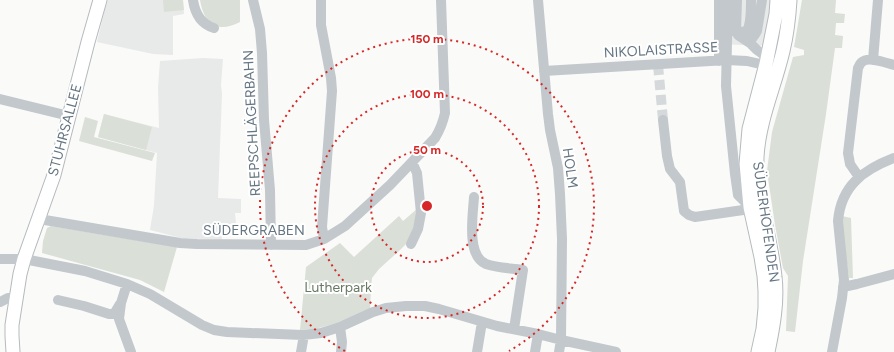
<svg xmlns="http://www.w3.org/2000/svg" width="894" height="352" font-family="Figtree,sans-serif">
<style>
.built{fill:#e8e9e9}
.green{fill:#dadfd7}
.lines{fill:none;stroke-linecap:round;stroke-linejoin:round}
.minor-tunnel{stroke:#d5d9db;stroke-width:10;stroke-dasharray:10 5;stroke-linecap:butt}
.major-casing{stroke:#b5babe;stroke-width:15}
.minor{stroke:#c3c8cc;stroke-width:10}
.major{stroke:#fff;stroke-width:13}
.ring{fill:none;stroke:#d62828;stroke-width:2;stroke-dasharray:2 4}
.labels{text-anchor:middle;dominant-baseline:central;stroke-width:4;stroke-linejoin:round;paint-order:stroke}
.street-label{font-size:14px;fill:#657683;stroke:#fff}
.park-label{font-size:14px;fill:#687a64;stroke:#fff}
.centre{fill:#d62828;stroke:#fff;stroke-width:2}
.ring-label{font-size:12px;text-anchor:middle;font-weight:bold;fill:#d62828;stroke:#fff;stroke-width:4;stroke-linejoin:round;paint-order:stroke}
</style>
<rect width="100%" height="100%" fill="#fafaf8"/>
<path class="built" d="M108 0H183L184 14 173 16V55L153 54 97 42 105 9Z
M724 0H772L765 44 760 46 722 44Z
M203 58 223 59 221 85 222 94 218 198 241 199V213H235L236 223H234L233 224H221L222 240 181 238 150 230 154 205 157 153 98 137 104 114 159 128 158 88 160 61Z"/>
<path class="green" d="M163 0H183L184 10 164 12Z
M200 0H240V22C217 34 204 24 200 0Z
M802 0H836L835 13 845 14 844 23H836L835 35 843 36 842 48H835L826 114 803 261 795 332 786 331 788 276 783 268 775 225 767 171 772 132 793 57 804 55V50L794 47Z
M104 114 152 127 146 150 98 137Z
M85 117 98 121 94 137 155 153 152 161 79 141Z
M417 209 416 220 409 241 400 250 379 269 372 278 371 288 370 310 337 323 315 329 300 330 306 267 340 243 354 257 399 216 403 221Z
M842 216 851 218 853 278H849L842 227Z
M51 226 177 247 164 292 140 280 42 253 43 241 47 228Z"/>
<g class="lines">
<path class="minor-tunnel" d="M658 65 663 120"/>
<g class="major-casing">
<path id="major" d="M13 352 12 336V325L20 274 24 259 54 175 88 42 100 0
M758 352 763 329 765 308V291L764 276 761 257 750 207 746 164 749 129 766 64 776 14 777 0
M768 352C773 328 778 301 775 277 771 236 756 198 757 157 759 120 775 86 783 51 787 34 789 17 790 0"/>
</g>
<path class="minor" d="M193 0C195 14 201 24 214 28
M253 0 260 29 262 53 264 120 270 190 271 245
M321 0V25L331 78 332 91 322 227 324 239
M538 0 548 114 550 130 558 168 560 194 562 239 561 340 559 352
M728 0 726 86 735 174 738 195 750 207
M737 0 736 31 738 35 750 43 757 50 767 57 771 61
M733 31C737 31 742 33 746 31 751 29 751 6 751 0
M750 43C751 38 755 36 757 31L762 0
M873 60 878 0
M719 61V0
M544 71 727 60 747 61 773 67
M0 99 69 116
M663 120 667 156 670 169 680 182 684 211 689 215 695 217 743 210 755 206
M859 177 850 164 848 153 858 68C859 67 860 63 862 62 868 56 886 63 894 65
M474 197C473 214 466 256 486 264 497 268 511 268 523 270L514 329
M39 219 180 243 197 244 306 245 324 239 345 226 390 185 435 138C440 130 443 122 445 113L441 0
M411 244 418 229 421 213 417 173 412 162
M0 259H24L85 271 127 284 150 294 202 325 214 330 227 332 303 335 321 333 340 327 373 312 386 308 406 306H425L439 309 497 326 538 334 561 340 616 352
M127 284 121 303 119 319 131 352
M843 287 857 284 894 274
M58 300 84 306 109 314H114L120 304
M0 302 8 298H16
M340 327 342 342 341 352
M301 352 304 335
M477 352 482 322
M535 352 538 334
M832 352 842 298 844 280 838 221C841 186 863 170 894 158"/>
<use href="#major" class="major"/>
</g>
<g class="ring">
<circle cx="427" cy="206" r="56"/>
<circle cx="427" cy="206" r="112"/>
<path d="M345 351A167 167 0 1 1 509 351"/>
</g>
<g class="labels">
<g class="street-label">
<text transform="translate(661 50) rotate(-3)">NIKOLAISTRASSE</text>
<text transform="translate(252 123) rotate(-93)">REEPSCHLÄGERBAHN</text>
<text transform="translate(65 130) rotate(-75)">STUHRSALLEE</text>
<text transform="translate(570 168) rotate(82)">HOLM</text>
<text transform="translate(766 222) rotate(82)">SÜDERHOFENDEN</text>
<text x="254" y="230">SÜDERGRABEN</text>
</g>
<g class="park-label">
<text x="338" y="287">Lutherpark</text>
</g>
</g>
<circle cx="427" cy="206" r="6" class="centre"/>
<g class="ring-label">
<text x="427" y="43">150 m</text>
<text x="427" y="98">100 m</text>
<text x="427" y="154">50 m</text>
</g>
</svg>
